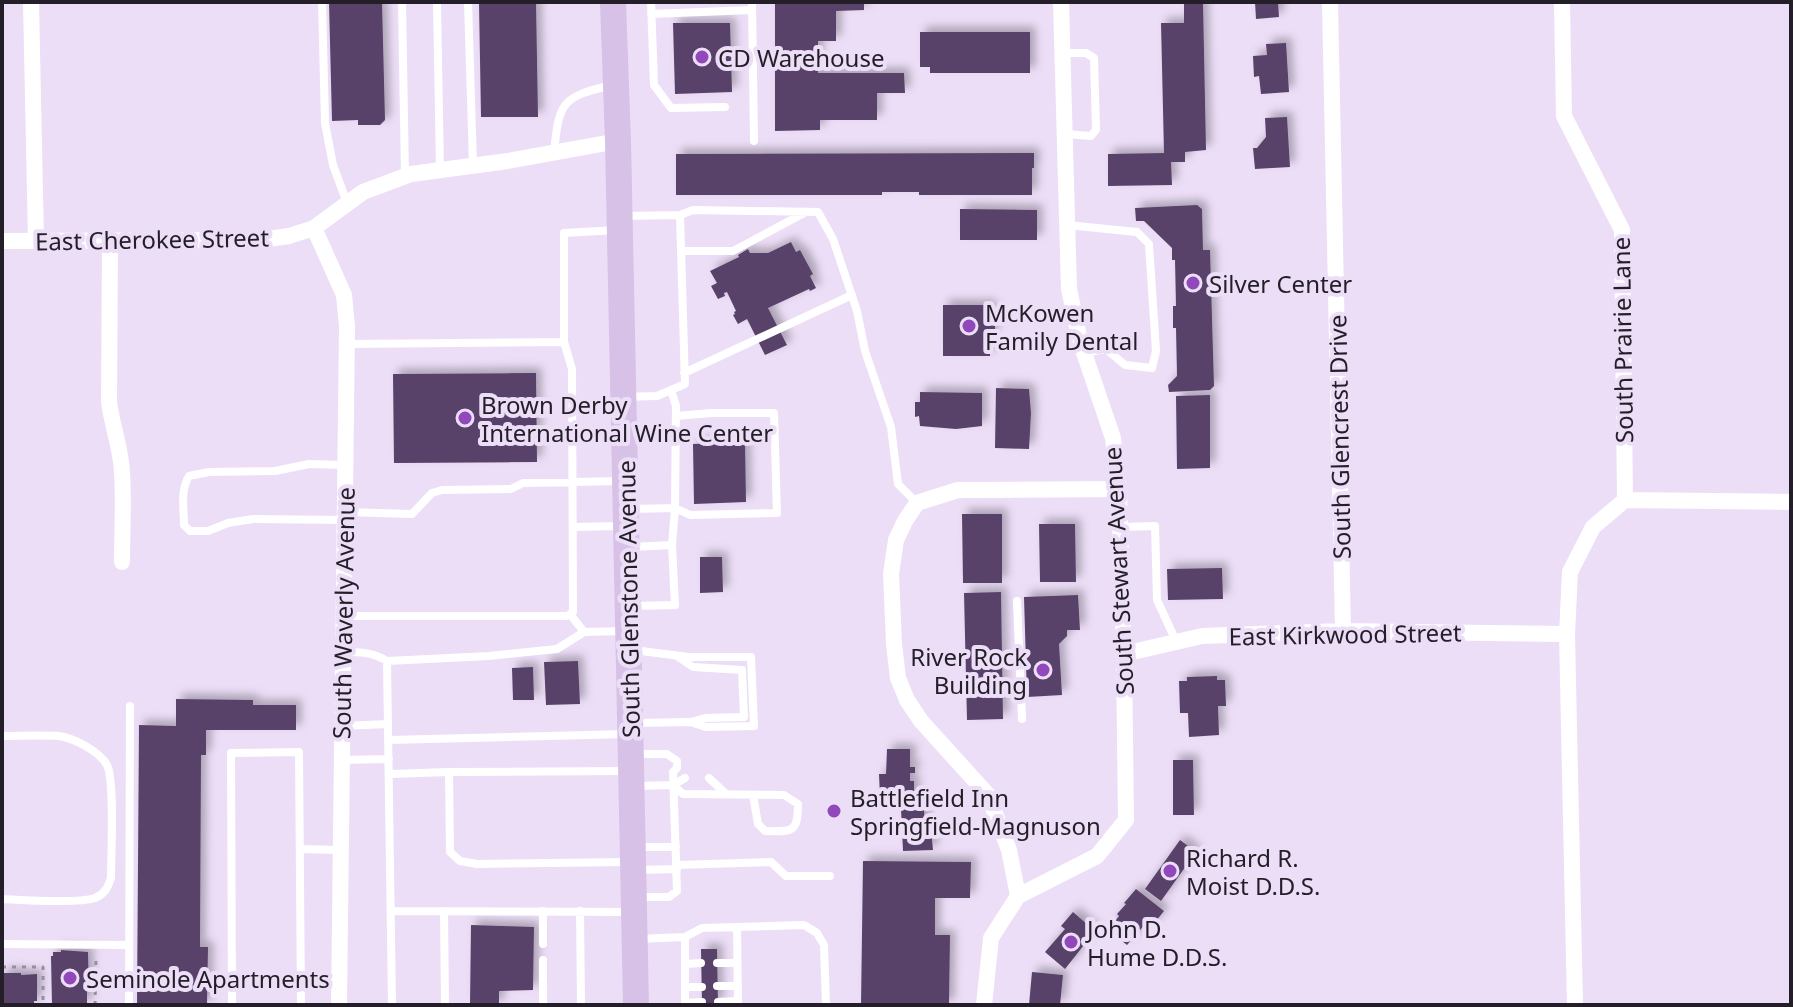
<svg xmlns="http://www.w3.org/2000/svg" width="1793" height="1007" font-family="'Noto Sans',sans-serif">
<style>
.building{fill:#594269;filter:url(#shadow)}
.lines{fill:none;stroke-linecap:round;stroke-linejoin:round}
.path{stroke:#988ea0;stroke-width:3;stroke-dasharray:4 6;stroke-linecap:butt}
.lane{stroke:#fff;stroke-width:8}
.street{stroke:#fff;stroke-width:16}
.primary{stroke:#d7c1e7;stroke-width:26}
.poi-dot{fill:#9148bb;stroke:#ecdef7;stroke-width:3}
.labels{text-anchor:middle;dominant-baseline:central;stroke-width:8;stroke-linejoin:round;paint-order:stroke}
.poi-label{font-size:24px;fill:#231e27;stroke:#ecdef7;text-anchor:start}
.street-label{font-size:24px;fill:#231e27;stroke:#ecdef7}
</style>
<defs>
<filter id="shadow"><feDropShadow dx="5.5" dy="-5.5" stdDeviation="4" flood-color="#0004"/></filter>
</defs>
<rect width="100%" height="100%" fill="#ecdef7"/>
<path class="building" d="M329 2H382L385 120 380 125H358V120L332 121Z
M479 2H536L538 117H481Z
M775 2H864V10L836 11V41H818V73H904L905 93H877V120H820V130L775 131Z
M1184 2H1203L1206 150 1185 152V162H1171L1172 185 1108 186V154L1164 153 1161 23H1184Z
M1255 2H1278L1279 17 1256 19Z
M673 23H730L732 92 675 94Z
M920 32H1030V73H930V67H920Z
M1286 43 1289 92 1261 94 1259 76 1254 77 1253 56 1267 55 1266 44Z
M1287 117 1290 167 1255 169 1253 148H1257L1266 137 1265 118Z
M1034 153V168H1032V195H919V192H882V195H676V154Z
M1197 205 1202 209 1203 250H1210L1214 386 1210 390 1169 392 1168 385 1177 376 1176 328H1173V306H1176L1175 260H1172V248L1144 221H1136L1135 208Z
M960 209 1037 210V240H960Z
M791 242 796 252 800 250 813 274 810 276 816 288 810 291 809 289 768 308 787 345 765 355 747 319 738 324 733 315 735 314 734 312 736 311 727 292 724 293 725 296 718 299 711 286 717 283 710 271 739 257 738 255 748 249 750 253H768Z
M943 305H991V320H995V332L990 331V356H943Z
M536 373 537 462 394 463 393 374Z
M996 388 1029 389 1031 413 1029 449 995 448Z
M920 392 982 393V426L956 429 920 426 919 416 915 417V402H920Z
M1210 395V468L1177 469 1176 396Z
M745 442 746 502 694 504 693 444Z
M962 514H1002V583H963Z
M1039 524H1075L1076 582H1040Z
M700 557H722L723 592 700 593Z
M1222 568 1223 599 1168 600 1167 569Z
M1001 592 1003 719 967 720 964 593Z
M1078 595 1080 630H1067V636L1059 644 1062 695 1027 697 1024 597Z
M578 661 580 704 546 705 544 662Z
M533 667 534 700H513L512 668Z
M1217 676V680H1225L1226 706H1218L1219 735 1189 737 1188 713H1180L1179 681H1187V677Z
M176 699 253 700V705H296V730H206V755H201L200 947H208L207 1005H137L139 725 176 726Z
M887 749H910V767H915V773H910V781H914V800H910L911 803H890V797H880L879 774H886Z
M1173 760H1193L1194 815H1173Z
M901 809H924L925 829H931L933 850 903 851Z
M1180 840 1196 852 1161 901 1145 889Z
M863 861 971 862 970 898H935V935H950L949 1005H861Z
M1136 889 1164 911 1152 926 1147 922 1127 945 1108 930 1119 916 1117 914 1126 904 1124 903Z
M1073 912 1095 931 1065 969 1045 952 1065 929 1061 926Z
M471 925 534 927 533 990 499 991V1005H470Z
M701 949H717L718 1005H702Z
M61 950 88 952 89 991 87 990V1005H52L51 956H53V952H61Z
M1032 972 1063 975 1060 1005H1029Z
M2 973H21V975L37 974V1001H34V1005H2Z"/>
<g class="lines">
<path class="path" d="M2 967H43V1005
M95 1005 96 957"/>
<path class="lane" d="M322 2 325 123 333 165 347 203
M402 2 405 176
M437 2 440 170
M468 2 473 165
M651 2 654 85 671 108 725 107
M752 2 754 141
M651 14 752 10
M1063 53H1086L1094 58 1096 130 1091 136 1065 134
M554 153C559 101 562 97 612 85
M680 215 693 210 818 212 833 239 857 311 865 351 891 427 898 484 917 503
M625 216 680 215 685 384 657 396 625 397
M1067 225 1137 232 1149 244 1156 351 1152 368 1125 365 1106 349 1085 353
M681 251H733L806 212
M347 344 564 342V233L617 230
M684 373 852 295
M630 509 675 508 676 406 671 390
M345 512 412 514 432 493 442 490 511 489 523 483 621 481
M344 520 253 519 228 523 208 531H190L184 525C184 508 180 491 189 476L209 472 275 471 309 464 345 465
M573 527 624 526
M1121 527 1155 526 1157 600 1176 641
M672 545 675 508 690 515 777 513 774 413H711L676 416
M632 547 672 545 675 605 632 606
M1017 601 1022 719
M570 614 584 632 625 631
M343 616H567L573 612 572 369 564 342
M633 650 689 657H751L754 726 706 727 690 722 635 723
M342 652C359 652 373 652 387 661L392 1005
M677 656 693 667 742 670 744 717 705 718 691 722
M387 661 489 656 557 649 584 632
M342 726 388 724
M2 736C21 736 40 735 59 736 74 738 99 751 107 765 115 781 111 856 111 878 108 887 105 894 95 898 77 904 23 900 2 899
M388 740 628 734
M634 754H667L677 761V768L673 772 677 891 669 897H638
M342 760 389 759
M626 771 449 772 450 852 460 861 477 864 628 862
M390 774 449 772
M709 778 726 794
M673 785 685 778
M636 786 673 785 683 794 784 795 798 804C798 833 792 832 765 831L758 824 753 795
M637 847H676
M300 849 340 850
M677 865 771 862 786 876H830
M638 870 677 869
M391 911 630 912
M444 911 445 1005
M580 911 581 1005
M737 927 738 1005
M685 937 702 928 804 925 817 933 824 945 826 1005
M639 939 685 937V1005
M2 944 129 945
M543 944V911
M717 963H737
M685 964 701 963
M717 986H738
M685 987H702
M718 1002 738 1001
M685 1003 702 1002
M129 1005 130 706
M232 1005 231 753 299 752 301 1005
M543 1005V960"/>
<path class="street" d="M31 2 36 241
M1330 2 1343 631
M1562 2 1564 116 1622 230 1625 500
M314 228 344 295 347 326 339 1005
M2 241 260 240 289 236 314 228 363 192 411 174 508 161 618 141
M110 241 109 402C112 426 121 448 122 472 124 501 122 532 122 562
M1625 500 1791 502
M1124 654 1202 636 1343 631 1567 634
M1018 896 1097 856 1126 820 1124 654 1119 489 1113 438 1080 341 1069 289 1061 2
M984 1005 991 938 1018 896 1009 850 988 795 921 721 907 700 898 678 894 644 891 574 896 540 905 521 917 503 958 490 1119 489
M1575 1005 1567 634 1570 572 1593 527 1625 500"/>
<path class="primary" d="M613 2 618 141 636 1005"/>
</g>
<g class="poi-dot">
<circle cx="702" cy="57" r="8"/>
<circle cx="1193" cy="283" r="8"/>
<circle cx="969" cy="326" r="8"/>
<circle cx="465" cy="418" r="8"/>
<circle cx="1043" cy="670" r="8"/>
<circle cx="834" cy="811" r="8"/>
<circle cx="1170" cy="871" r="8"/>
<circle cx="1071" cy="942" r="8"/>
<circle cx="70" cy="978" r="8"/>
</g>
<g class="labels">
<g class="poi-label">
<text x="718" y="57">CD Warehouse</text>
<text x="1209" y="283">Silver Center</text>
<text x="985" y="312">McKowen<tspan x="985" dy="28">Family Dental</tspan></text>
<text x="481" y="404">Brown Derby<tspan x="481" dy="28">International Wine Center</tspan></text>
<text x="1027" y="656" text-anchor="end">River Rock<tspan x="1027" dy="28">Building</tspan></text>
<text x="850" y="797">Battlefield Inn<tspan x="850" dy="28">Springfield-Magnuson</tspan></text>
<text x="1186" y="857">Richard R.<tspan x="1186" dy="28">Moist D.D.S.</tspan></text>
<text x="1087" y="928">John D.<tspan x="1087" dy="28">Hume D.D.S.</tspan></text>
<text x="86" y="978">Seminole Apartments</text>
</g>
<g class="street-label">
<text transform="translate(152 239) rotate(-1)">East Cherokee Street</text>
<text transform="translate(1622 340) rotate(-91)">South Prairie Lane</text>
<text transform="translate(1339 437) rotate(-91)">South Glencrest Drive</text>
<text transform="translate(1118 571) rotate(-93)">South Stewart Avenue</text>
<text transform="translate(628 599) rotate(-91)">South Glenstone Avenue</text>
<text transform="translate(343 613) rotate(-89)">South Waverly Avenue</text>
<text transform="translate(1345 634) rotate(-1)">East Kirkwood Street</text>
</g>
</g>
<rect width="1793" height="1007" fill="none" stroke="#231e27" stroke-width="8"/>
</svg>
